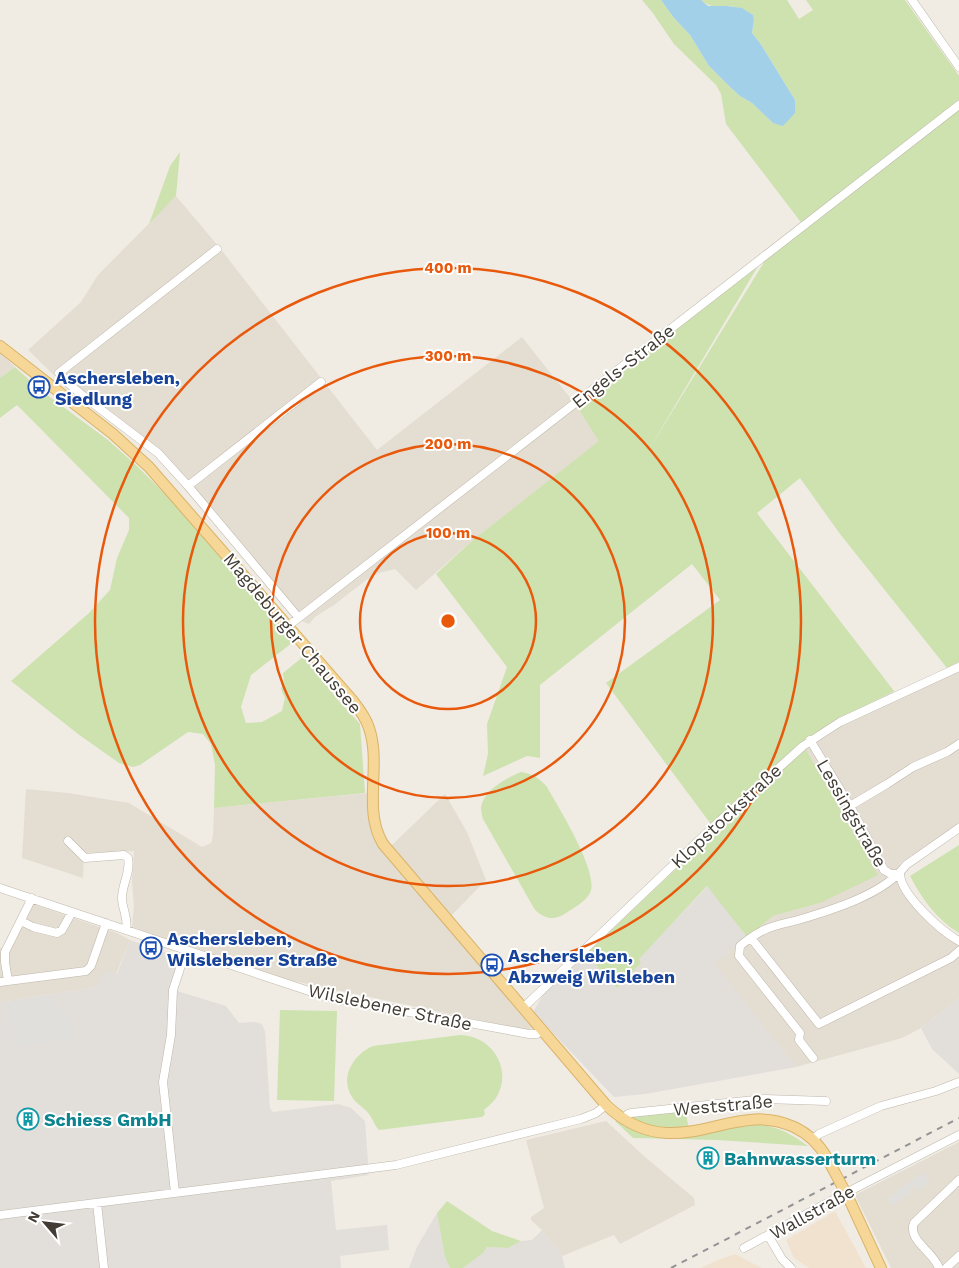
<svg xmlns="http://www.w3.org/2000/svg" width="959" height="1268" font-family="'Work Sans',sans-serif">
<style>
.residential{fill:#e4ddd2}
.commercial{fill:#f1e2cf}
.industrial{fill:#e2ded9}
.green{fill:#cde2af}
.parking{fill:#e1dfdc}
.water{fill:#a3d0e9}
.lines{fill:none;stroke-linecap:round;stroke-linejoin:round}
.minor-casing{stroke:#beb6aa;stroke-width:9}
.major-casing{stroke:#d9b369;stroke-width:12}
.minor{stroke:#fff;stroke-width:8}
.major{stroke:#f6d797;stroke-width:10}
.rail{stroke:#939393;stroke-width:2;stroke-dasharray:6 6;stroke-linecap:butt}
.major-bridge-casing{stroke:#d9b369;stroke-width:12;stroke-linecap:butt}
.major-bridge{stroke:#f6d797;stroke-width:10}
.ring{fill:none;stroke:#e8590c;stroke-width:2.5}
.labels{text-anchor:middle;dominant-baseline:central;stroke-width:4;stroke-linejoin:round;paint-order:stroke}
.street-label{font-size:18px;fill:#423c34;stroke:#fff}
.transit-label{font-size:18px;font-weight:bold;fill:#164399;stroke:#fff;text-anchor:start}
.culture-label{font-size:18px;font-weight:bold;fill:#0d838f;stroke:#fff;text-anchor:start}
.centre{fill:#e8590c;stroke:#fff;stroke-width:2.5}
.ring-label{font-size:15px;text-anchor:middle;font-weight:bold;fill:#e8590c;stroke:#fff;stroke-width:4;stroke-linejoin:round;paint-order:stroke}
</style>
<rect width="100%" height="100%" fill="#f0ece4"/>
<path class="residential" d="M176 196 219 247 377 450 522 337 575 404 600 441 473 540 416 590 395 569 379 573 366 580 334 605 315 617 309 624 297 619 155 455 55 376 28 350 81 302 98 275Z
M0 353 15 367 0 378Z
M959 671V823L900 863 897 880 904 892 945 936 959 945V998L921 1028 902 1038 796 1067 714 964 773 916 820 903 803 741 831 723 866 704 894 691 898 699Z
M26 789 68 793 129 803 202 847 211 843 213 835 214 808 379 792V811L382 827 391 846 445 794 467 832 486 880 452 915 532 1025V1028L526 1030 284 979 132 927 134 907 132 880 134 851 84 853 83 878 22 858Z
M33 904 117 933 130 940 116 974 96 987 0 1002V948H7Z
M606 1121 645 1157 694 1198 695 1205 620 1244 614 1235 562 1256 542 1230 531 1220V1217L544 1208 526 1140Z
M959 1142V1268H891L855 1195Z"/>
<path class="commercial" d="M835 1211 866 1268H809L794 1258 786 1240Z
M735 1254 762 1268H701L718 1260Z"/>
<path class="industrial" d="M708 886 747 937 715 964 796 1067 645 1094 614 1097 533 1012 543 995 586 954 617 988 638 959Z
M130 940 187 960 177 991 226 1006 239 1023 255 1022 262 1024 265 1032 270 1108 273 1112 338 1104 351 1108 365 1121 369 1175 331 1181 336 1230 387 1225 389 1250 340 1256 341 1268H0V1002L96 987 103 971 117 974Z
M959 998V1074L932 1049 921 1028Z
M437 1213 445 1257 450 1268H409L417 1247Z
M542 1230 562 1256 565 1268H463L483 1253 487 1247 508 1248 521 1241 532 1240Z"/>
<path class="green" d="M642 0H661L674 18 690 35 709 66 730 87 740 96 752 103 773 123 795 100 760 43 752 33 754 20 753 15C744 10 737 6 727 6 715 6 710 8 701 0H787L799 19 813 10 806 0H905L959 76V662L947 668 840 534 800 478 757 513 894 691 831 723 803 742 805 748 878 875 820 903 773 916 747 937 707 886 639 959 641 963 617 988 586 954 716 831 606 683 720 600 692 564 540 685V758L527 756 483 776 488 754 487 724 507 667 436 574 473 540 599 441 575 404 764 256 648 451 766 259 806 229 726 124 721 94 716 85 674 44 652 12Z
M180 152 176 196 149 224 170 166Z
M15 367 39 389 108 440 137 466 176 505 293 642 251 675 241 707 246 723 262 722 282 711 285 698 281 689 284 682 283 673 304 656 337 699 360 724 365 793 214 808 215 765 211 744 203 734 188 732 140 765 133 767 119 763 78 734 11 681 89 613 110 590 117 558 129 530V518L17 405 0 418V378Z
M521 772C533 774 539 778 547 787 558 807 600 873 590 893 585 902 574 908 566 913 554 921 545 919 535 910L483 819C482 816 481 811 481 807 484 790 506 778 521 772Z
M959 845V933C937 920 922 899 910 876Z
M280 1010 337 1011 334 1101 277 1100Z
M460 1035C489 1035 511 1065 499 1092 496 1100 490 1105 484 1110L485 1114 482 1117 379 1130C374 1125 373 1119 369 1114 364 1107 356 1104 352 1097 339 1077 354 1054 373 1046Z
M685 1111 691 1137 746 1125C771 1123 788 1131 808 1146L717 1140 633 1138 615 1121 629 1120 633 1115Z
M447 1201 492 1231 521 1241 508 1248 487 1247 483 1253 463 1268H450L445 1257 437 1213Z"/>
<path class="parking" d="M52 997 54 1013 69 1012 72 1039 13 1047 8 1002Z
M923 1172 930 1182 918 1191 914 1186 909 1190 910 1193 893 1206 887 1198Z"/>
<path class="water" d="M661 0H701L708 6H727L742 8 753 15 754 20 752 33 760 43 795 100V113L783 126 773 123 752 103 740 96 730 87 709 66 690 35 674 18Z"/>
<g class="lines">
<g class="minor-casing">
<path id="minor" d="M912 0 959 67
M82 395 68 383 59 373 217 249
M75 405 82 395 158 453 188 486 298 617
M188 486 321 382
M288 626 959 105
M810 740 850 806 884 870 891 874H900C901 895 941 931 959 941
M850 806 887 784 913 767 947 752 959 744
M68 841 85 858 124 855 128 858C131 872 122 884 122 898 122 909 129 919 126 930
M0 888 327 997 529 1034H537L542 1030
M21 921 33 927 57 933 62 930 72 912
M751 938 819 1024 951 958 959 951
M8 981 5 962V952L32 898
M0 982 86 971 91 966 106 923
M523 1008 712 828 803 746 840 722 959 667
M813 1058 799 1040 800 1033 739 956 740 946C747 940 754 935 762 931 772 925 787 923 798 920 832 910 885 894 906 865L959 828
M624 1119 628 1114 631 1113 765 1099 826 1101
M813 1139 819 1134 881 1106 936 1091 959 1082
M175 1193 163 1082 171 1035 173 990 186 950
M97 1203 104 1268
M0 1215 396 1165 581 1119 596 1113 606 1105
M768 1235 782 1259 791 1268
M744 1248 840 1196 959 1135
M939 1268C934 1252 907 1240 914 1223L959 1180
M946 1268 959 1256"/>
</g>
<g class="major-casing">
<path id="major" d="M0 346 113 434 149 467 353 701C360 710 366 718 369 728 382 766 362 809 383 844L606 1105C623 1121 644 1132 667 1133 712 1135 749 1106 794 1127 809 1134 819 1144 827 1158
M849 1199 881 1268"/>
</g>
<use href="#minor" class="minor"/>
<use href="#major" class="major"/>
<path class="rail" d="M671 1268 959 1118"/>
<g class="major-bridge-casing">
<path id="major-bridge" d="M827 1158 849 1199"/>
</g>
<use href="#major-bridge" class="major-bridge"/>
</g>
<g class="ring">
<circle cx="448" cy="621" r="88"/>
<circle cx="448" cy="621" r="177"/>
<circle cx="448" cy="621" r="265"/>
<circle cx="448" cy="621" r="353"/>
</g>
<defs>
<g id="bus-ring" transform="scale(1.125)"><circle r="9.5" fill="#fff" stroke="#1a4fb4" stroke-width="1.5"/><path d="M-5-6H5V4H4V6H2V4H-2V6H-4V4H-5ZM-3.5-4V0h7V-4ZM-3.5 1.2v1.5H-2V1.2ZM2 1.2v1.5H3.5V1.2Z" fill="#1a4fb4"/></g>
<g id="building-ring" transform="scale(1.125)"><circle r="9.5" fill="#fff" stroke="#0f9aa8" stroke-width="1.5"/><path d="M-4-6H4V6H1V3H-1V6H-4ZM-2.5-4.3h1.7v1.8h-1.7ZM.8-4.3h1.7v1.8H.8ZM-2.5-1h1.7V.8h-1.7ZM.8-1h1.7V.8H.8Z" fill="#0f9aa8"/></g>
</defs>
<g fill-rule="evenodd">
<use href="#bus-ring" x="39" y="387"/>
<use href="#bus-ring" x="151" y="948"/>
<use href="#bus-ring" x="492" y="965"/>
<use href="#building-ring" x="28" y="1119"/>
<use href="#building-ring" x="708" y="1158"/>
</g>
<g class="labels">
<g class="street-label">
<text transform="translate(623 366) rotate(-38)">Engels-Straße</text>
<text transform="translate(293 633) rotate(50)">Magdeburger Chaussee</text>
<text transform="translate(852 813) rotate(60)">Lessingstraße</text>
<text transform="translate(726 816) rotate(-43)">Klopstockstraße</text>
<text transform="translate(390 1007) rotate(12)">Wilslebener Straße</text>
<text transform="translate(723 1105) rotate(-5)">Weststraße</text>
<text transform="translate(812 1212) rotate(-29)">Wallstraße</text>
</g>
<g class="transit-label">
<text x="55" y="377">Aschersleben,<tspan x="55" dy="21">Siedlung</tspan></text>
<text x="167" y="938">Aschersleben,<tspan x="167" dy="21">Wilslebener Straße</tspan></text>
<text x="508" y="955">Aschersleben,<tspan x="508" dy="21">Abzweig Wilsleben</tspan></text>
</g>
<g class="culture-label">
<text x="44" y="1119">Schiess GmbH</text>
<text x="724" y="1158">Bahnwasserturm</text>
</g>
</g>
<circle cx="448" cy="621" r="8" class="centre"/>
<g class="ring-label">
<text x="448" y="273">400 m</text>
<text x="448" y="361">300 m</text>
<text x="448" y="449">200 m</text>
<text x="448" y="538">100 m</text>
</g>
<g transform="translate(45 1223) rotate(298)" stroke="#ffffff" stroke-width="4" paint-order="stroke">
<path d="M0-4L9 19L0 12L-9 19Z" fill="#423c34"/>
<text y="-8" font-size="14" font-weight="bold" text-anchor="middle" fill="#423c34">N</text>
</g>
</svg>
